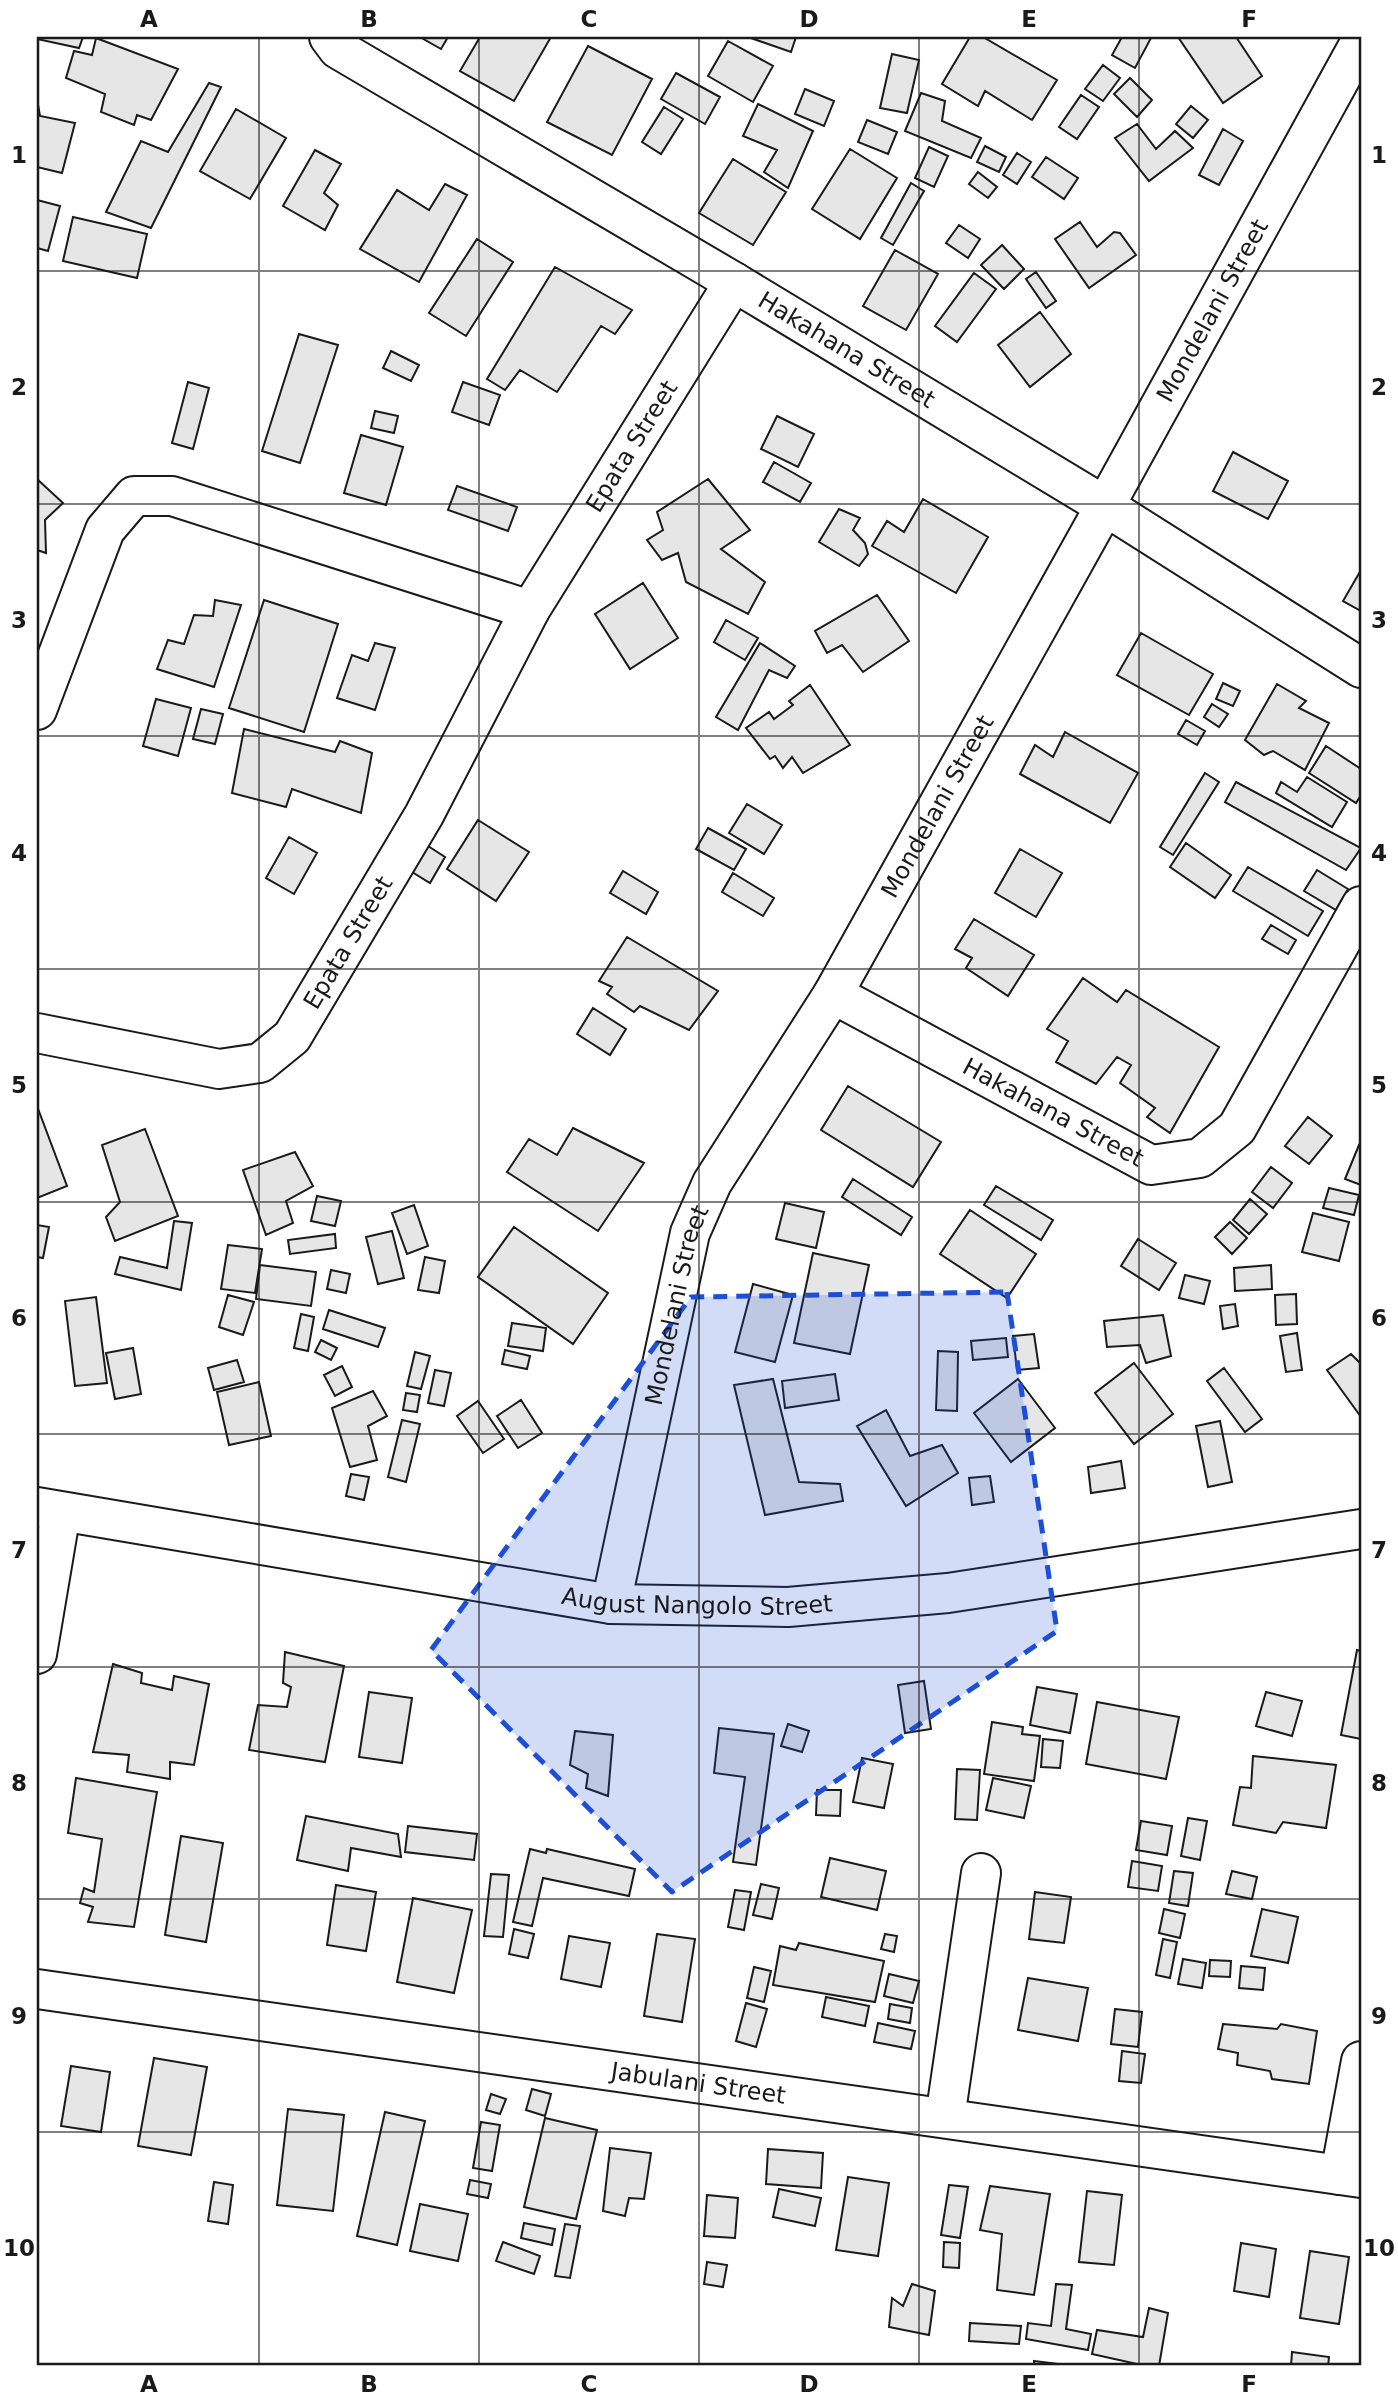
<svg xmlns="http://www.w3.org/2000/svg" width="1398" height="2403" font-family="'DejaVu Sans',sans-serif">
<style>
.building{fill:#e6e6e6;stroke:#1a1a1a;stroke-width:2}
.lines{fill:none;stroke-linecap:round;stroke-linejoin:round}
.minor-casing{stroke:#1a1a1a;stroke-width:42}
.minor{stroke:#fff;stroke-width:38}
.marked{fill:#1d4ed8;fill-opacity:0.2;stroke:#1d4ed8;stroke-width:5;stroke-dasharray:14 9;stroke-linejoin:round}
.grid{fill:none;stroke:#1a1a1a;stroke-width:2;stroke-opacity:0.55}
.labels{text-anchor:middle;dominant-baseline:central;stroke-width:5;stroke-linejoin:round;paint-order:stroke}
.street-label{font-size:24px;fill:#1a1a1a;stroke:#fff}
.neatline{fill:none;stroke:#1a1a1a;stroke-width:2.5}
.grid-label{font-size:23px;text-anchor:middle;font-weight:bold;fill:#1a1a1a}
</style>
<rect width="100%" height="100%" fill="#fff"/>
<path class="building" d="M37 37H83L79 48 37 39Z
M420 37H448L441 49Z
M480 37H551L514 101 460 71Z
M748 37H796L791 52Z
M970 37H983L1057 80 1032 120 985 91 978 106 942 84Z
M1122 37 1151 38 1135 68 1112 55Z
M1178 37H1236L1262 76 1223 103Z
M96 38 178 69 151 120 137 115 134 125 101 112 105 94 66 78 74 51 92 55Z
M728 41 773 66 753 102 708 76Z
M588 46 652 79 612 155 547 122Z
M892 54 919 60 907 113 880 108Z
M1103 65 1120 78 1103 101 1085 89Z
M676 73 720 97 705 124 661 99Z
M1130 78 1152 100 1137 117 1114 94Z
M209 83 221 87 151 228 106 212 141 141 168 152Z
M805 89 834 101 824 126 795 114Z
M921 93 945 101 942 121 981 138 971 158 905 131Z
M1081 95 1099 107 1077 139 1059 127Z
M37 99 40 116 75 123 62 173 37 167Z
M758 104 813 131 788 188 764 172 777 150 743 136Z
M1191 106 1208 120 1193 138 1176 124Z
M664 107 683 119 661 154 642 142Z
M236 109 286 138 250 199 200 171Z
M867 120 897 132 888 154 858 142Z
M1137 124 1156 149 1175 131 1193 148 1149 181 1115 138Z
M1223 129 1243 141 1219 185 1199 175Z
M985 146 1006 157 999 172 977 162Z
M929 147 948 156 934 187 915 178Z
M850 149 897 178 860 239 812 209Z
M315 150 341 164 324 193 338 205 325 230 283 206Z
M1017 153 1031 162 1017 184 1003 175Z
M1046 157 1078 178 1064 199 1032 177Z
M733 159 786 192 753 245 699 213Z
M978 172 997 187 988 198 969 184Z
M911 183 924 191 893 245 881 238Z
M445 184 467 195 419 282 360 249 397 190 429 210Z
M37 200 60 206 48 251 37 248Z
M73 217 147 234 137 278 63 261Z
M1080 222 1097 247 1114 232 1120 233 1136 255 1089 288 1055 239Z
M959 225 980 239 968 258 946 243Z
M477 239 513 262 466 336 429 313Z
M1002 245 1024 269 1004 289 981 265Z
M895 250 938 274 906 330 863 306Z
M555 267 632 310 615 334 601 326 557 392 520 370 505 390 487 379Z
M1036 272 1056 301 1046 308 1026 279Z
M974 273 996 289 957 342 935 326Z
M1040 312 1071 354 1030 387 998 345Z
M299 334 338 345 300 463 262 451Z
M391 351 419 365 411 381 383 368Z
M188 382 209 388 193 449 172 443Z
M463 382 500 395 489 425 452 412Z
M375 411 398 416 394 433 371 428Z
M777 416 814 434 798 467 761 449Z
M361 435 403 447 386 505 344 493Z
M1233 452 1288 481 1268 519 1213 491Z
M774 462 811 483 800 502 763 482Z
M37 479 63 503 45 520 46 553 37 550Z
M708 479 750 530 721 549 765 582 748 614 686 582 678 553 662 560 647 540 663 530 657 512Z
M457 486 517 507 508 531 448 510Z
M923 499 988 537 956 593 872 546 887 521 904 532Z
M839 509 860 518 853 530 865 543 868 554 859 566 819 542Z
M1361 570V611L1343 601Z
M643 583 678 638 630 669 595 614Z
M877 595 909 641 863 672 842 645 827 653 815 631Z
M215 600 241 605 214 687 157 669 168 640 184 644 194 615 213 616Z
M264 600 338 624 304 732 229 708Z
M726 620 758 638 745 660 714 642Z
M1141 633 1213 674 1189 715 1117 675Z
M375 643 395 648 375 710 337 698 352 655 368 661Z
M760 643 795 666 787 678 769 670 738 730 716 717Z
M1223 683 1240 691 1233 706 1216 699Z
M1277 684 1306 701 1299 708 1329 723 1305 770 1273 751 1264 755 1245 740Z
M810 685 850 745 803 773 792 757 783 768 775 756 770 759 746 728 769 712 774 719 793 705 789 701Z
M156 699 191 708 178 756 143 746Z
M1212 704 1228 714 1219 727 1204 717Z
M201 709 223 714 215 744 193 739Z
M1186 720 1205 731 1197 745 1178 734Z
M244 729 335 752 340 741 372 753 361 813 292 789 286 807 232 793Z
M1065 732 1138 773 1110 823 1020 774 1035 745 1053 757Z
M1326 746 1361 769V795L1356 803 1309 773Z
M1205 773 1219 782 1173 855 1160 847Z
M1307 777 1347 802 1332 827 1276 793 1281 782 1297 792Z
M1236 782 1361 848 1346 870 1225 802Z
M747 804 782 825 764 854 729 833Z
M478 820 529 852 496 901 447 869Z
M708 828 746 849 734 870 696 849Z
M289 837 317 853 294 894 266 878Z
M1186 843 1231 875 1215 898 1170 867Z
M428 846 445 857 430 883 412 872Z
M1020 849 1062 873 1036 917 995 893Z
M1248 867 1323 911 1308 936 1233 891Z
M1317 870 1348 889 1336 910 1304 891Z
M623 871 658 892 646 914 610 893Z
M733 873 774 898 763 916 722 892Z
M974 919 1034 955 1008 996 966 968 972 958 955 949Z
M1271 925 1296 940 1288 954 1262 939Z
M627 937 718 991 689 1030 640 1006 634 1012 607 994 612 987 599 981Z
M1083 978 1117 1002 1126 990 1219 1047 1170 1133 1147 1117 1155 1108 1120 1083 1131 1065 1117 1057 1096 1084 1056 1062 1068 1041 1047 1029Z
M593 1008 626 1029 610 1055 577 1034Z
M848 1086 941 1142 913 1187 821 1130Z
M37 1106 67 1186 37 1198Z
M1308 1117 1332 1136 1309 1164 1285 1146Z
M573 1128 644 1163 598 1231 507 1172 529 1139 557 1155Z
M145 1129 178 1216 115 1241 106 1217 120 1202 102 1145Z
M1359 1145 1361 1146V1185L1345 1179Z
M295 1152 313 1186 286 1201 293 1223 266 1235 243 1170Z
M1271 1167 1292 1183 1273 1208 1252 1192Z
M853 1179 912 1217 901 1235 842 1197Z
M996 1186 1053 1220 1041 1240 984 1205Z
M1329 1188 1359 1195 1354 1215 1323 1208Z
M317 1196 341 1201 335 1226 311 1221Z
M1250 1199 1267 1214 1249 1234 1233 1220Z
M785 1203 824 1212 816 1248 776 1239Z
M414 1205 428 1246 407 1254 392 1213Z
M970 1210 1036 1254 1007 1298 940 1254Z
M1313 1213 1349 1222 1339 1261 1302 1252Z
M174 1221 192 1223 181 1290 115 1274 120 1257 167 1268Z
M1230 1222 1247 1238 1232 1254 1215 1237Z
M37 1225 49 1227 43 1258 37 1257Z
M514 1227 608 1293 573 1344 478 1277Z
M392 1231 404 1278 378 1284 366 1237Z
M335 1234 336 1248 290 1254 288 1240Z
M1138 1239 1176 1263 1159 1290 1121 1266Z
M228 1245 262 1249 255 1293 221 1289Z
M813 1253 869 1265 850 1354 794 1343Z
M425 1257 445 1261 439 1293 418 1290Z
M260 1265 316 1272 311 1306 256 1299Z
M1271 1265 1272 1289 1235 1291 1234 1268Z
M331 1270 350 1274 346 1293 327 1289Z
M1185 1275 1210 1281 1204 1304 1179 1298Z
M753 1284 793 1295 775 1362 735 1352Z
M1296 1294 1297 1324 1276 1325 1275 1295Z
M228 1295 254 1302 243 1335 219 1327Z
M96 1297 107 1383 75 1386 65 1301Z
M1235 1304 1238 1326 1223 1329 1220 1306Z
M329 1310 385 1328 378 1347 323 1329Z
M301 1314 314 1317 308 1351 294 1348Z
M1163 1315 1171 1356 1146 1363 1140 1345 1107 1347 1104 1321Z
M512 1323 546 1328 543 1351 508 1346Z
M1297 1333 1302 1370 1286 1372 1280 1336Z
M1034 1334 1039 1368 1017 1370 1013 1336Z
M1006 1338 1008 1357 973 1360 971 1341Z
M321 1340 337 1348 331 1360 315 1352Z
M133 1348 141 1394 115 1399 106 1353Z
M505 1350 530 1356 527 1369 502 1364Z
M938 1351 958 1352 957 1411 936 1410Z
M415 1352 430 1356 421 1389 407 1386Z
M1351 1354 1361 1364V1417L1327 1370Z
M237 1360 244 1382 214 1390 208 1368Z
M1134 1363 1173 1414 1134 1444 1095 1393Z
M342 1366 352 1387 335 1396 324 1375Z
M1224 1368 1262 1419 1245 1432 1207 1381Z
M435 1370 451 1373 444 1406 428 1403Z
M835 1374 839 1400 785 1408 782 1381Z
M773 1379 799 1482 840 1484 843 1501 765 1515 734 1385Z
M1018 1379 1055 1428 1011 1462 974 1413Z
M259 1382 271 1436 229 1445 217 1392Z
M373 1391 387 1416 368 1426 377 1460 350 1467 332 1408Z
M406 1393 420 1395 417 1412 403 1410Z
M521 1400 542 1433 518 1448 497 1416Z
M478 1401 504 1439 483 1453 457 1416Z
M886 1410 910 1456 942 1445 958 1473 906 1506 857 1426Z
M402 1420 420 1424 406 1482 388 1477Z
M1220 1421 1232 1482 1208 1487 1196 1426Z
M1121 1461 1125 1488 1091 1493 1088 1467Z
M351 1474 369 1477 364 1500 346 1496Z
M990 1476 994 1502 972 1505 969 1478Z
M1357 1650 1361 1651V1739L1341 1735Z
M285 1652 344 1666 325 1762 249 1750 258 1705 287 1707 291 1687 283 1683Z
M113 1664 142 1673 141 1683 172 1690 174 1676 209 1684 194 1765 170 1762V1779L127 1772 129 1755 93 1752Z
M924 1681 931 1729 905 1733 898 1685Z
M1037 1687 1077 1694 1070 1733 1030 1725Z
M369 1692 412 1698 402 1763 359 1757Z
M1266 1692 1302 1701 1292 1736 1256 1726Z
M1097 1702 1179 1717 1166 1779 1086 1764Z
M992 1722 1023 1727 1022 1734 1040 1736 1034 1781 984 1774Z
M788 1724 809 1731 802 1752 781 1746Z
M719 1728 774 1734 756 1865 733 1862 745 1777 714 1773Z
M575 1731 613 1735 608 1796 586 1788 588 1774 570 1765Z
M1043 1739 1063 1741 1060 1768 1041 1767Z
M1253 1756 1336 1765 1326 1828 1283 1822 1276 1833 1233 1825 1240 1787 1251 1788Z
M862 1758 893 1764 884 1808 853 1802Z
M957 1769 980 1770 977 1820 955 1819Z
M76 1778 157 1792 134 1927 88 1922 93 1907 80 1903 84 1888 94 1892 102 1839 68 1833Z
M993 1778 1031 1786 1024 1818 986 1810Z
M817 1790H841L840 1816 816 1815Z
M306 1816 398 1834 401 1857 351 1848 348 1871 297 1860Z
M1188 1818 1207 1821 1200 1860 1181 1856Z
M1141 1821 1172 1826 1167 1855 1136 1850Z
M408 1826 477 1834 474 1860 405 1852Z
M181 1836 223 1843 206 1942 165 1935Z
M530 1849 546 1853 547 1849 635 1869 629 1896 543 1878 532 1926 513 1922Z
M830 1858 886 1871 877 1910 821 1897Z
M1132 1861 1162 1866 1158 1891 1128 1887Z
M1174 1871 1193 1873 1188 1906 1169 1903Z
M1232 1871 1257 1877 1252 1899 1226 1894Z
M491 1874 509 1875 503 1937 484 1936Z
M761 1884 779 1888 772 1919 753 1915Z
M336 1885 376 1892 366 1951 327 1945Z
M735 1890 751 1892 744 1930 728 1927Z
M1035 1892 1071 1897 1064 1943 1029 1939Z
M413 1898 472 1910 454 1993 397 1982Z
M1164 1909 1185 1914 1180 1938 1159 1933Z
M1262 1909 1298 1917 1288 1963 1251 1956Z
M514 1929 534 1934 528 1958 509 1954Z
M657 1934 695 1939 682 2022 644 2016Z
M885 1934 897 1936 894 1952 881 1949Z
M569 1936 610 1943 601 1987 561 1979Z
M1163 1939 1177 1942 1170 1978 1156 1975Z
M799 1943 884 1961 875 2002 773 1985 780 1946 796 1950Z
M1183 1959 1206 1963 1202 1988 1178 1984Z
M1210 1960 1231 1961 1230 1977 1209 1976Z
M1241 1966 1265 1968 1263 1990 1239 1988Z
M754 1967 771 1971 764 2002 747 1998Z
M889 1974 919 1981 913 2003 884 1996Z
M1028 1978 1088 1988 1078 2041 1018 2030Z
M826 1997 869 2006 865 2026 822 2017Z
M746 2003 767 2009 756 2047 736 2041Z
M890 2004 912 2008 910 2023 888 2019Z
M1115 2009 1142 2012 1138 2047 1111 2044Z
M878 2023 915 2031 911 2049 874 2042Z
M1223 2024 1277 2029 1281 2024 1317 2031 1309 2084 1272 2079 1270 2071 1237 2065 1238 2053 1218 2049Z
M1122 2051 1145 2054 1141 2083 1119 2081Z
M154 2058 207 2067 191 2155 138 2146Z
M71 2066 110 2072 101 2132 61 2126Z
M532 2089 551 2094 545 2116 526 2110Z
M491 2094 506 2099 500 2114 486 2110Z
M288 2109 344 2115 333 2211 277 2205Z
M385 2112 425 2121 397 2245 357 2236Z
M545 2118 597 2130 576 2219 524 2207Z
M481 2122 500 2125 492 2171 473 2168Z
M610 2148 651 2153 644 2199 629 2198 625 2216 603 2211Z
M768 2149 823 2153 821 2188 766 2184Z
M848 2177 889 2183 878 2256 836 2250Z
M470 2180 491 2184 488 2198 467 2194Z
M214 2182 233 2185 228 2224 208 2221Z
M949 2185 968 2187 960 2238 941 2235Z
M990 2186 1050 2194 1034 2295 997 2290 1002 2234 980 2230Z
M779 2189 821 2198 815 2226 773 2217Z
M1087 2191 1122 2195 1114 2265 1079 2262Z
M707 2195 738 2198 735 2238 704 2236Z
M420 2204 468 2214 458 2261 410 2251Z
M524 2223 555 2229 552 2245 521 2238Z
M565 2224 580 2226 570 2278 555 2276Z
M503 2242 540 2256 534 2274 496 2261Z
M944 2242 960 2243 959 2268 943 2267Z
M1241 2243 1276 2249 1269 2297 1234 2291Z
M1310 2251 1349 2257 1339 2324 1300 2318Z
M707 2262 727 2265 723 2287 704 2284Z
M912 2284 935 2291 929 2335 889 2327 892 2298 903 2306Z
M1056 2284 1072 2285 1066 2329 1091 2334 1088 2350 1026 2339 1028 2323 1051 2326Z
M1149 2308 1168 2313 1159 2366H1146L1092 2354 1097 2330 1143 2337Z
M970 2323 1021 2326 1019 2344 969 2341Z
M1292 2352 1329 2357 1328 2366H1291Z
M1034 2361 1075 2366H1034Z"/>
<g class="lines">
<g class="minor-casing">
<g id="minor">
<path id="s1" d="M329 37 338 49 734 282 1105 506 1361 668"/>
<path d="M37 710 105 530 134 496H172L530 610"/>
<path id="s2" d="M833 994 1151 1165 1200 1158 1237 1128 1361 906"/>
<path id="s3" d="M37 1033 219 1069 260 1063 292 1037 424 815 530 610 734 282"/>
<path id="s4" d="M37 1507 611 1604 788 1607 948 1593 1361 1529"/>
<path id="s5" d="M611 1604 690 1233 712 1183 833 994 1105 506 1361 41"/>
<path d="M37 1654 61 1512"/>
<path id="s6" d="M37 1989 1361 2178"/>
<path d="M945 2118 981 1873"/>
<path d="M1340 2175 1361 2061"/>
</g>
</g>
<use href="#minor" class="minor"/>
</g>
<path class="marked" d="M1007 1292 1057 1631 672 1892 431 1650 691 1297Z"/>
<path class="grid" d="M259 37V2366M479 37V2366M699 37V2366M919 37V2366M1139 37V2366M37 271H1361M37 504H1361M37 736H1361M37 969H1361M37 1202H1361M37 1434H1361M37 1667H1361M37 1899H1361M37 2132H1361"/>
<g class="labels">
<g class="street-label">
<text stroke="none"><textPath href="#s5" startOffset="1440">Mondelani Street</textPath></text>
<text stroke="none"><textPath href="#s1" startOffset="606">Hakahana Street</textPath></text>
<text stroke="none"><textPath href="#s3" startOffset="950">Epata Street</textPath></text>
<text stroke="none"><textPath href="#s5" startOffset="873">Mondelani Street</textPath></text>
<text stroke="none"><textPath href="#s3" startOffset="378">Epata Street</textPath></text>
<text stroke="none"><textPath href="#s2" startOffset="250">Hakahana Street</textPath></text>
<text stroke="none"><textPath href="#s5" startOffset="306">Mondelani Street</textPath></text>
<text stroke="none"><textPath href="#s4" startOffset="668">August Nangolo Street</textPath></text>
<text stroke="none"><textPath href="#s6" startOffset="668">Jabulani Street</textPath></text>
</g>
</g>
<rect width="1398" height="2403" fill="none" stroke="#ffffff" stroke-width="77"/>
<rect x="38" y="38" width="1322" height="2326" class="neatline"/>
<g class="grid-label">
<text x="149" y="27">A</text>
<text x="369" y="27">B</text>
<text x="589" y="27">C</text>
<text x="809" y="27">D</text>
<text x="1029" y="27">E</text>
<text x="1249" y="27">F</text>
<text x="19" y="163">1</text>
<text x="1379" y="163">1</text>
<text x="19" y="395">2</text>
<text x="1379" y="395">2</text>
<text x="19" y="628">3</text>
<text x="1379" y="628">3</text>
<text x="19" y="861">4</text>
<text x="1379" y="861">4</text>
<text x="19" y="1093">5</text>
<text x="1379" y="1093">5</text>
<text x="19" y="1326">6</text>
<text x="1379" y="1326">6</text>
<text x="19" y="1558">7</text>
<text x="1379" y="1558">7</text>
<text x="19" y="1791">8</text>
<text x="1379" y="1791">8</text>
<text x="19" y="2024">9</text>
<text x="1379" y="2024">9</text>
<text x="19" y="2256">10</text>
<text x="1379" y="2256">10</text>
<text x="149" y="2392">A</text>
<text x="369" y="2392">B</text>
<text x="589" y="2392">C</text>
<text x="809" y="2392">D</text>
<text x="1029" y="2392">E</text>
<text x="1249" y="2392">F</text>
</g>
</svg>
